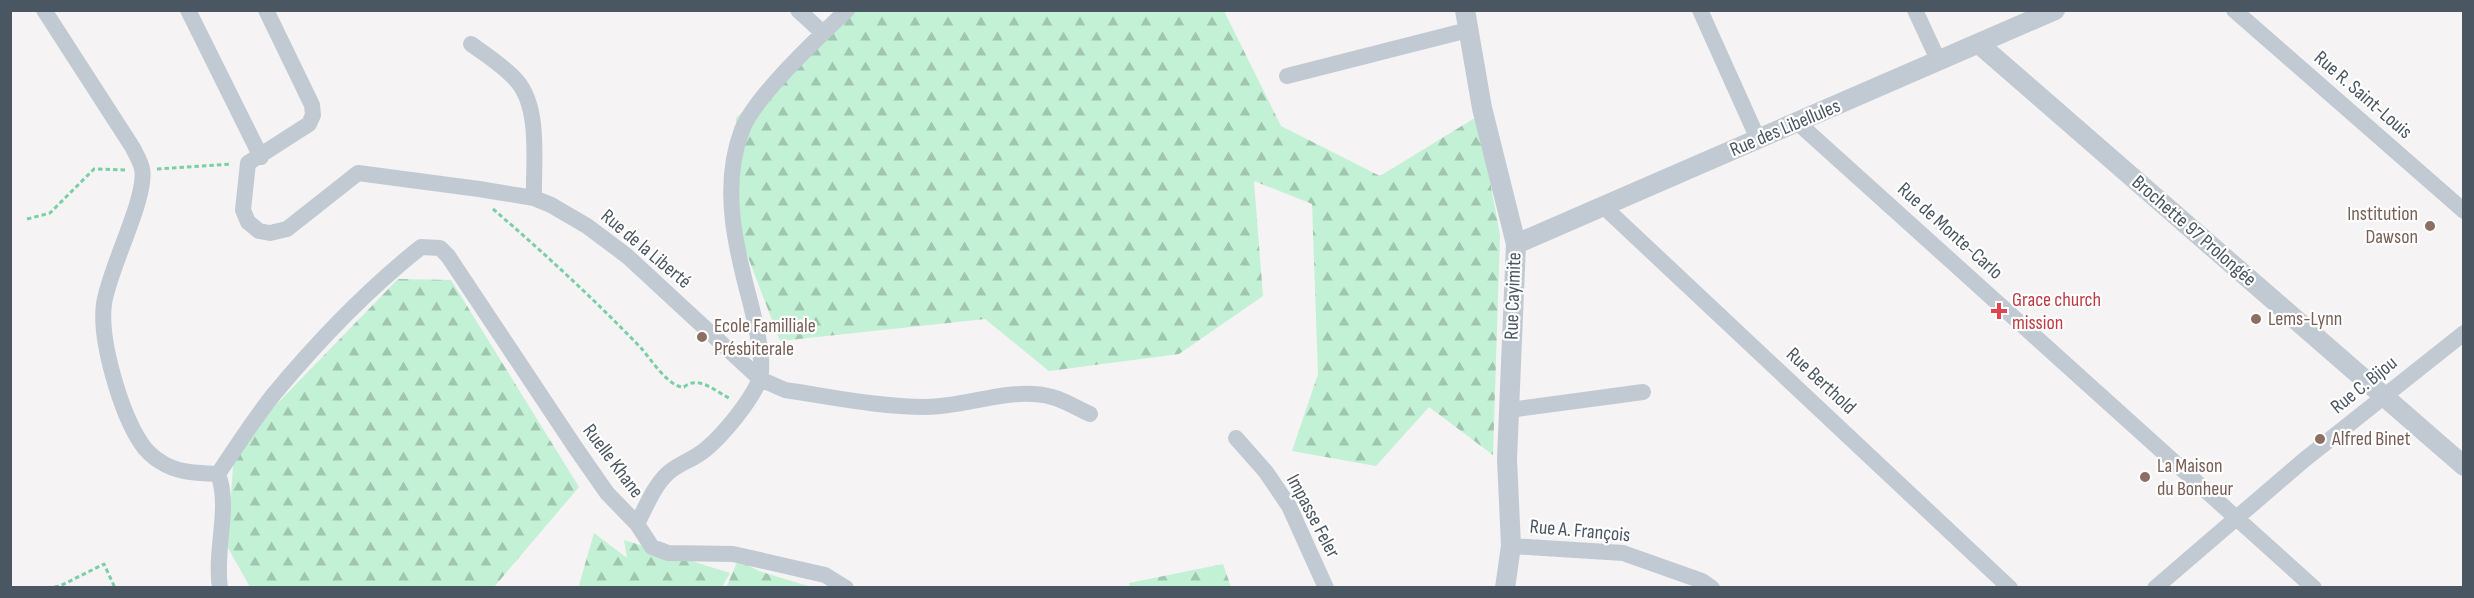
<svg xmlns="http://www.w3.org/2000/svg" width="2474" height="598" font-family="'Sofia Sans Condensed',sans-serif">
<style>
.forest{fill:url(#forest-firs)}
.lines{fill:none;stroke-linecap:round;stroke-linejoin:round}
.path{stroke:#7ad0a6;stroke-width:3;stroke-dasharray:4.5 3;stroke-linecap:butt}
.minor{stroke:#c1cad2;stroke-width:16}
.tertiary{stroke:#c1cad2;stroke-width:20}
.education-dot{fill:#8d6e63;stroke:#fff;stroke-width:2}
.health-dot{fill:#e0444e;stroke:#fff;stroke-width:2}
.labels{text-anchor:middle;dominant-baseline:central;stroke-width:4.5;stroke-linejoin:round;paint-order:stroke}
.street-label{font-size:20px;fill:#4a5661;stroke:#fff}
.education-label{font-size:20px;fill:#785e54;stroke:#fff;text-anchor:start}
.health-label{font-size:20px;fill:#be3a42;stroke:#fff;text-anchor:start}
</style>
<defs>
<pattern id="forest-firs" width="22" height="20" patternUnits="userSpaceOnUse" patternTransform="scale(1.5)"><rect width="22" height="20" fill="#c3f1d5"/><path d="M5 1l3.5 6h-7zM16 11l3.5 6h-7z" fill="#a0c6b0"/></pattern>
</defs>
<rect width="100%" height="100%" fill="#f5f3f3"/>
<path class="forest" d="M851 10 1224 11 1281 126 1380 176 1478 116 1500 235 1493 455 1429 407 1376 466 1292 451 1318 374 1312 204 1254 181 1263 296 1179 354 1049 371 985 319 780 341 740 236 736 118Z
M398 279 451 280 579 487 494 587H250L228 548 234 448Z
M594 533 627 558 624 540 730 573 722 587 582 588 579 585Z
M738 560 759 571 811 587 726 588Z
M1223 564 1231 587 1130 588 1129 583Z"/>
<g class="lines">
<path class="path" d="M157 169 231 164
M493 209C544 253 594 299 641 348 650 358 669 388 684 387 698 375 715 391 729 398
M27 219 50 213 94 169 127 170
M47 588 60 586 104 564 115 588"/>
<path class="minor" d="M44 10 133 148C136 155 141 162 142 169 148 196 108 271 104 304 99 340 121 413 141 443 145 450 154 458 161 462 177 473 199 473 218 474
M188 10 261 157
M266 10 312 105 313 115 309 124 248 163 243 210 248 222 259 231 270 233 287 229 358 173 479 189 534 198 551 205 587 226 627 256 760 379 785 390C832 397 879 407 926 407 967 407 1012 386 1052 397 1066 401 1077 408 1090 414
M798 10 823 33
M1700 10 1758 139
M1915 10 1939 62
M2234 10 2464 211
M471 44C486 55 504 66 517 81 541 109 533 164 534 198
M1287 76 1468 30
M1798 123 2314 588
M1603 206 2010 588
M1509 410 1643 392
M1236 438 1266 472 1289 506 1326 588
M637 524C646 507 653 487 668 473 679 463 695 459 706 449 724 434 750 402 759 381 766 365 755 322 751 305 736 249 720 187 742 130 755 96 819 37 847 10
M1511 546 1623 553 1702 581 1712 588
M220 588C214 549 231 508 218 474 236 447 254 419 274 394 318 341 367 290 421 247L440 248 448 256 575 447 607 493 637 524 652 547 668 553 733 554 825 575 846 588
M2155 588 2304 460 2464 333"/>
<path class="tertiary" d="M1465 10 1482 108 1516 244 1507 459 1511 546 1505 588
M1979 44 2464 466
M1516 244 2055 10"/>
</g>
<g class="education-dot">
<circle cx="2430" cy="226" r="6"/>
<circle cx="2256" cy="319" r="6"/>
<circle cx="702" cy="337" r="6"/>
<circle cx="2320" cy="439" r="6"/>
<circle cx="2145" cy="477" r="6"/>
</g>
<path class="health-dot" d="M1996 302h6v6h6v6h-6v6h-6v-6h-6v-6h6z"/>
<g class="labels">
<g class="street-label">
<text transform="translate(2363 95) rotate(41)">Rue R. Saint-Louis</text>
<text transform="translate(1785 128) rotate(-23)">Rue des Libellules</text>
<text transform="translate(1950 231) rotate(42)">Rue de Monte-Carlo</text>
<text transform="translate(2194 231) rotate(41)">Brochette 97 Prolongée</text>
<text transform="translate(646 249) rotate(40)">Rue de la Liberté</text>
<text transform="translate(1513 296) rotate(-88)">Rue Cayimite</text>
<text transform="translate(1821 381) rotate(43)">Rue Berthold</text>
<text transform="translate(2364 385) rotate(-39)">Rue C. Bijou</text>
<text transform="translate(613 461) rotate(53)">Ruelle Khane</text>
<text transform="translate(1313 516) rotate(62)">Impasse Feler</text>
<text transform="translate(1580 531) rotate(5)">Rue A. François</text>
</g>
<g class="education-label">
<text x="2418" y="214" text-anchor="end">Institution<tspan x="2418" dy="23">Dawson</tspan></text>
<text x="2268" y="319">Lems-Lynn</text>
<text x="714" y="326">Ecole Familliale<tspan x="714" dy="23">Présbiterale</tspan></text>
<text x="2332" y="439">Alfred Binet</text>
<text x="2157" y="466">La Maison<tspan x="2157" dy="23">du Bonheur</tspan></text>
</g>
<g class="health-label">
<text x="2012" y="300">Grace church<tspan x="2012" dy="23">mission</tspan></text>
</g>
</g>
<rect width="2474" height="598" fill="none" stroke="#4a5661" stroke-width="24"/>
</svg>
